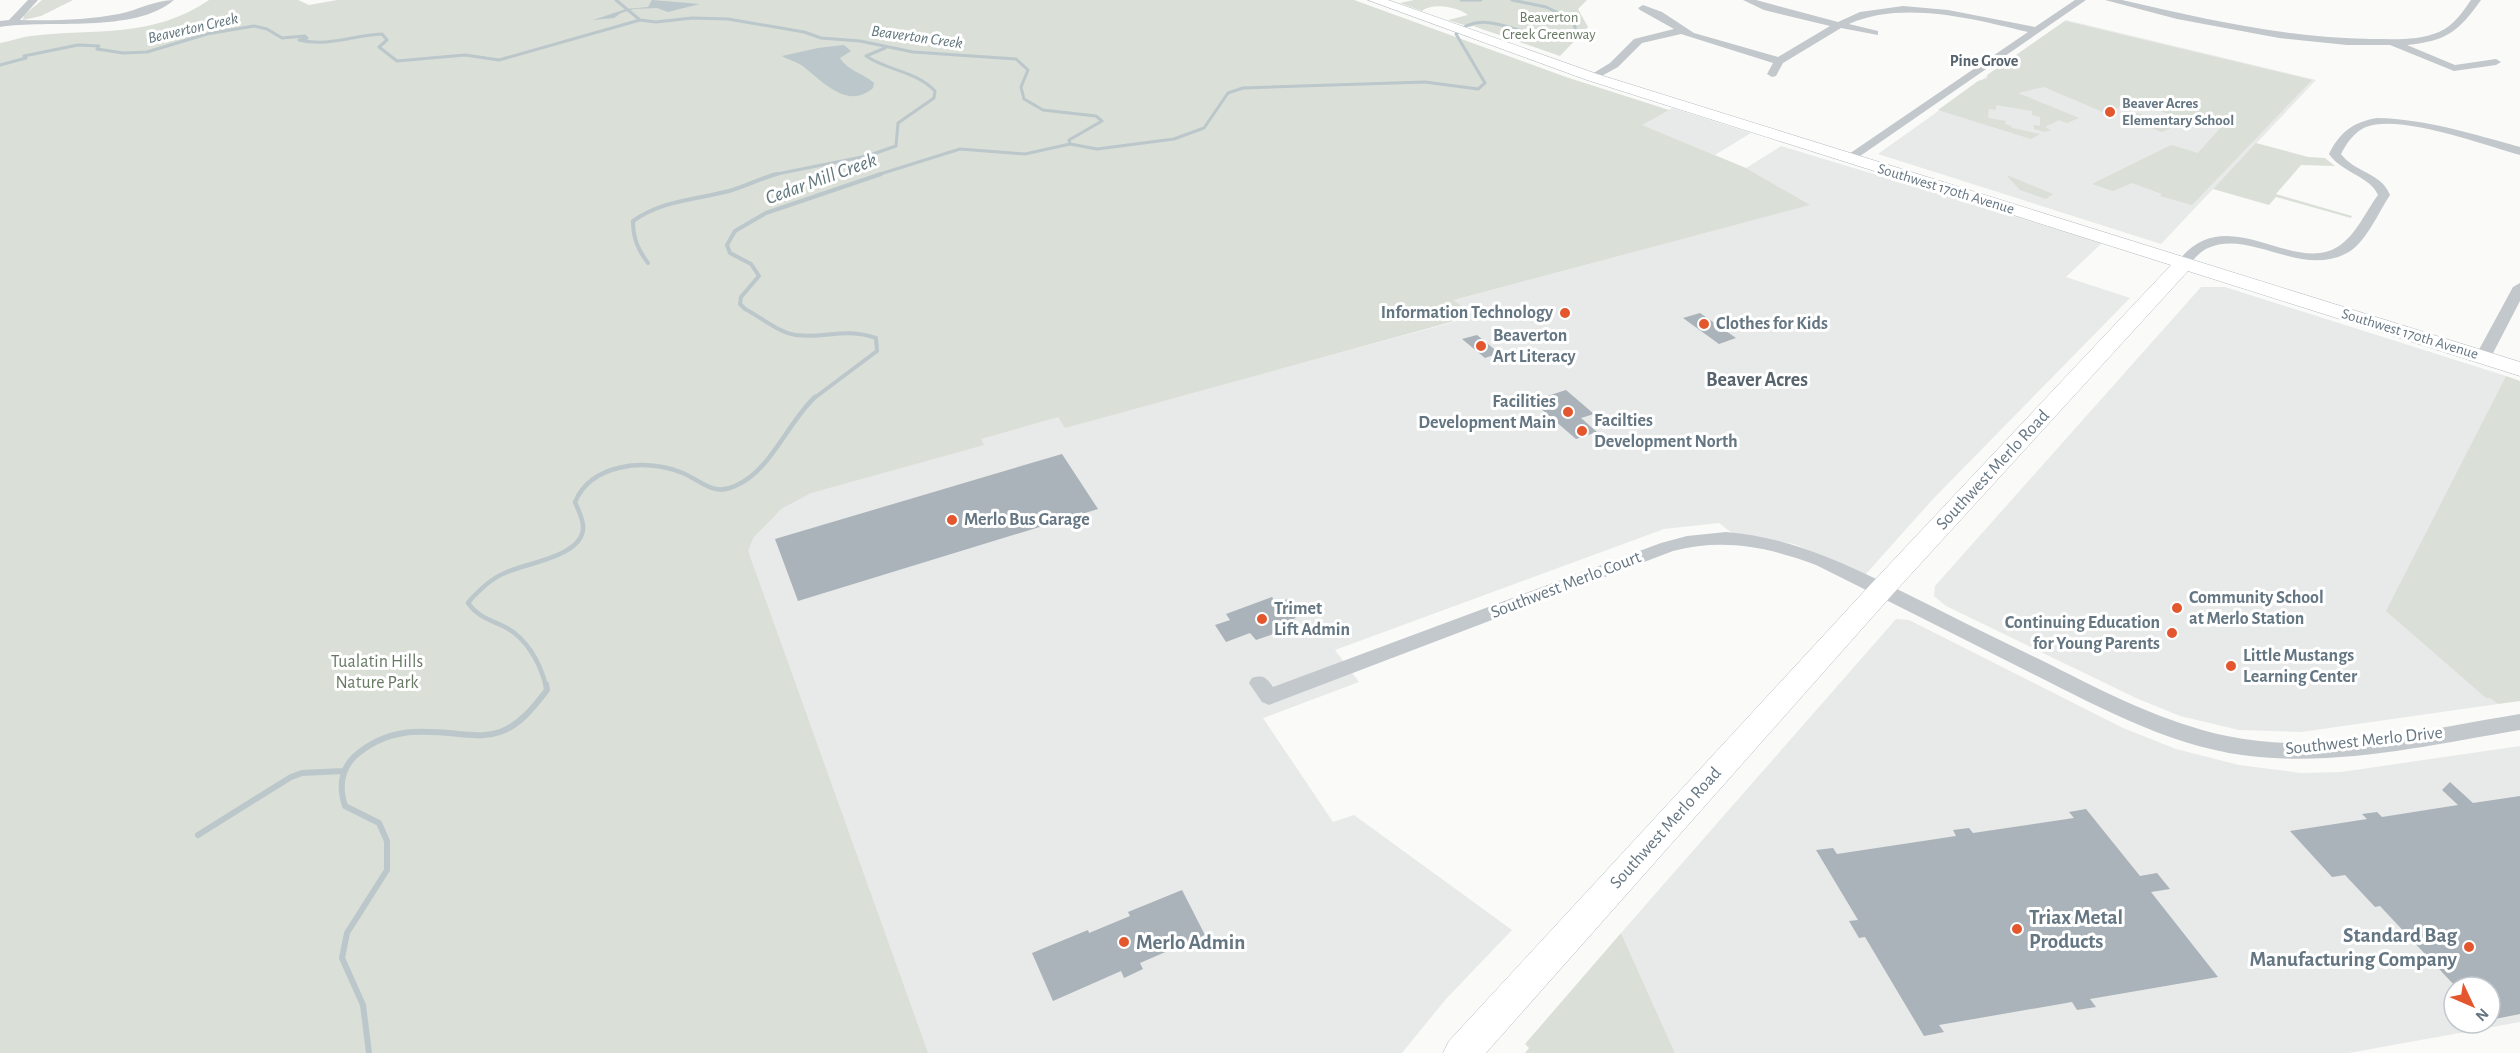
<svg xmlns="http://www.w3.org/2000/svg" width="2520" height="1053" font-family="'Alegreya Sans',sans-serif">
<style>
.built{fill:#e8e9e9;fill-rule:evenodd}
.green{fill:#dadfd7}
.water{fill:#bbc7cb}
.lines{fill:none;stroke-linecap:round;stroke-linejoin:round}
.stream-far3{stroke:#bbc7cb;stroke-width:3}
.stream-far2{stroke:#bbc7cb;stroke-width:4}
.stream-far1{stroke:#bbc7cb;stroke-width:4.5}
.stream{stroke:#bbc7cb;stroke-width:6}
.building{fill:#aab3b9}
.secondary-casing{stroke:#b3babf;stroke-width:1}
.street{fill:#c3c8cc;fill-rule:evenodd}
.secondary{fill:#fff;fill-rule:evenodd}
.poi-dot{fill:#e4572e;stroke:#fff;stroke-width:2}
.labels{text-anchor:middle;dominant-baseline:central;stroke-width:6;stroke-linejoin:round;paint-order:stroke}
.far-park-label{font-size:15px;fill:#687a64;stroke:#fff}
.far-poi-label{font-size:15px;font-weight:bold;fill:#657683;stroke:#fff;text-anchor:start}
.far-street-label{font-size:15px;fill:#657683;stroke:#fff}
.far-water-label{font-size:16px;font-style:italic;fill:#60757c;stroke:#fff}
.far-neighbourhood-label{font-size:16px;font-weight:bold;fill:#57646e;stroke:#fff}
.poi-label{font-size:18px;font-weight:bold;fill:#657683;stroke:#fff;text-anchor:start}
.street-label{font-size:18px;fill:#657683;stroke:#fff}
.park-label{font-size:18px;fill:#687a64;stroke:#fff}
.water-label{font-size:20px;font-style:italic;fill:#60757c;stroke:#fff}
.neighbourhood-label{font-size:20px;font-weight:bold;fill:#57646e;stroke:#fff}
.near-poi-label{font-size:21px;font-weight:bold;fill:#657683;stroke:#fff;text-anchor:start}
</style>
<rect width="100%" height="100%" fill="#fafaf8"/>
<path class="built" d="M2066 20 2316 80 2161 244 1878 154Z
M1672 108 1751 133 1715 155 1641 125Z
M1781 146 2102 243 2066 277 2130 298 1933 499 1865 575 1794 544 1732 533 1719 523 1664 529 1335 650 1359 682 1263 718 1333 822 1354 815 1512 930 1446 999 1402 1053H898L717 496 1051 407 1065 427 1472 317 1454 300 1809 205 1746 168Z
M2201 287H2225L2506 376 2388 610 2498 704 2301 732 2239 730 2180 716 2136 698 1946 606 1934 596 1935 586Z
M1896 619 1909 620 2123 728 2176 749 2239 765 2301 773 2341 772 2520 746V1022L2349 1053H1675L1621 933ZM2454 987H2490V1023H2454Z"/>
<path class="green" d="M42 0H73L41 16 23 20 24 15Z
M209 0H298L309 5 337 0H1354L1566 77 1669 110 1642 125 1746 168 1810 205 1454 300 1473 316 1065 428 1058 417 981 439 984 445 811 493 781 509 753 538 748 551 928 1053H0V43C11 41 21 37 31 36 96 28 152 39 209 0Z
M1414 0H1587L1578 9 1588 27 1560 56 1473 26 1470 27 1448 20 1468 15C1458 7 1433 2 1422 11L1400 3Z
M2065 21 2312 80 2192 205 2160 196 2162 194 2132 183 2113 191 2092 184 2171 145 2198 153 2223 125 2219 123 2211 128 2127 100 2110 115 2044 87 2018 93 2079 118 2067 123 2059 120 2045 127 2051 130 2045 132 2034 129V125L2040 126V117L2032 115V111L1996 105V110L1989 109 1988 118 2006 121 2005 124 2011 126 2012 128 2040 134 2031 139 1938 110 1978 81 1988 78 1987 75Z
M2138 113 2175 126 2162 132 2126 119Z
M2256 143 2308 157 2325 158 2335 166 2301 165 2276 194 2352 216 2351 218 2276 197 2269 205 2213 189Z
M2007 176H2009L2053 194 2046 199 2020 190Z
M2506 376 2520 381V701L2498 704 2490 698H2486L2386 611Z
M1621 933 1675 1053H1525L1529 1048 1525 1044Z"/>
<path class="water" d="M652 0 700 4 668 12 657 8 634 9 621 13 614 18 593 20 626 9 648 7Z
M844 45 851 51 840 58C848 71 863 73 874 83L873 88C848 110 823 82 804 67 798 62 789 60 782 56L818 48Z"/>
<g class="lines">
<path class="stream-far3" d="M616 0 640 20
M1461 0H1481
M0 65 26 58 24 56 78 45 99 46 97 49 123 53 147 52 207 34 254 26 267 29 282 38 305 36 307 38 299 40C328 47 353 35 382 34L387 40 379 47 397 61 465 55 499 60 640 20 656 22 692 18 728 19 804 32 821 38 860 41 913 52 1016 59 1028 70 1021 87 1024 99 1043 110 1096 116 1102 121 1069 140 1070 144
M1070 144 1097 149 1174 139 1204 128 1228 93 1243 88 1425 82 1478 89 1485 83 1456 34C1487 0 1535 53 1576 31L1573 20 1546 7 1512 0
M772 175 867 156 896 146 898 123 934 98 935 91C916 71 888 71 866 56L885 48
M877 175 960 149 1025 154 1070 144"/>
<path class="stream-far2" d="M648 263C638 250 633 238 633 221 663 200 695 200 729 191 746 186 761 178 777 174
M813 399 877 351 876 338C844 327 826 339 796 335 777 332 761 317 745 309L740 304 741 297 759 276 751 264 730 253 727 245 735 231 766 213 881 174"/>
<path class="stream-far1" d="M546 686C540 662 526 637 503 626 488 619 478 617 468 603L472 598C482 588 492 578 505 573 525 563 581 557 583 529 584 520 578 510 575 502 591 464 645 458 680 472 700 479 712 497 735 486 771 471 787 423 815 397"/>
<path class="stream" d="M198 835 291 777 302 773 343 771
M369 1053 363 1005 342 958 347 933 387 870V841L379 823 345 806C339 787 340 770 355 756 387 728 419 730 459 734 473 735 486 737 500 732 520 725 534 707 547 690L546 684"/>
</g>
<path class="building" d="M1700 313 1736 338 1719 344 1683 318Z
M1477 335 1499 353 1485 358 1462 339Z
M1566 390 1594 414 1581 418 1597 432 1576 439 1532 401Z
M1062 454 1098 509 798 601 775 539Z
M1272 597 1276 603 1291 598 1303 615 1294 618 1299 625 1256 640 1250 633 1226 642 1215 625 1230 620 1226 614Z
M2450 782 2473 803 2520 796V1014L2490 1020V987H2456L2380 906 2375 907 2345 875 2332 877 2290 831 2367 819 2362 814 2377 812 2382 817 2458 805 2442 790Z
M2086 809 2140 876 2157 873 2170 889 2151 892 2218 977 2090 999 2096 1007 2077 1010 2072 1002 1939 1025 1944 1032 1924 1036 1865 937 1859 938 1849 921 1858 920 1816 850 1833 848 1837 854 1956 836 1953 830 1969 828 1973 833 2074 818 2069 812Z
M1182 890 1205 935 1140 963 1143 969 1124 978 1121 971 1053 1001 1032 953 1088 930 1089 933 1130 916 1128 912Z"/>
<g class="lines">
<g class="secondary-casing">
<path id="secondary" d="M1368 0H1388L1597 74 2520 362V376L2188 271 1891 596 1486 1053H1443L1449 1041 1871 584 2171 265 1587 80Z"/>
</g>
<path class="street" d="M28 0H38L20 20C52 21 87 20 119 14 138 10 155 0 174 0 135 34 47 19 0 27V21L9 20Z
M1743 0H1756L1838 22 1860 12 1903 6 1948 10 2035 27 2075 0H2086L1850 163 1846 162V156L2028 32C1974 19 1902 0 1849 24L1878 31V35L1841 28 1783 63 1776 76 1772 77 1767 74 1773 63 1681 34 1642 43 1618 67 1596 79 1587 77 1610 63 1634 39 1674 29 1640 10 1638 8 1643 5 1662 12 1694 33 1778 57 1830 26 1764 10Z
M2105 0H2122C2205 19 2286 38 2371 39 2394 39 2418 41 2439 32 2454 25 2462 13 2471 0H2481C2458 32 2447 41 2407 45L2455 65 2496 59 2501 62 2496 65 2454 71 2390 45H2347L2279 38 2177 19Z
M2377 118C2426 119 2473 134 2520 147V155C2483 145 2401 114 2366 127 2355 131 2346 144 2341 154 2355 173 2381 172 2390 195 2378 213 2366 243 2347 253 2301 278 2250 229 2208 248 2199 252 2193 260 2188 267H2178L2176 264C2225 196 2292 277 2339 246 2356 235 2366 211 2378 195 2370 176 2342 173 2329 154 2340 132 2353 122 2377 118Z
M2520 283V301L2491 357 2483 362 2478 360 2475 357 2513 287Z
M1726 532C1790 537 1844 563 1901 591 1951 616 2001 641 2051 665 2108 694 2165 723 2227 736 2322 756 2426 729 2520 714V730C2435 744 2346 765 2259 757 2176 750 2101 708 2027 671 1957 636 1887 600 1816 565 1769 547 1723 538 1673 551L1269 705 1262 702 1249 683 1252 678C1263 674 1267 678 1273 687L1661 543 1687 536Z"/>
<use href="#secondary" class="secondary"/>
</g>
<g class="poi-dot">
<circle cx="2110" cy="112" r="6"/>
<circle cx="1565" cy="313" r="6"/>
<circle cx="1704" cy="324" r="6"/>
<circle cx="1481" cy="346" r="6"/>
<circle cx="1568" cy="412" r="6"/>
<circle cx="1582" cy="431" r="6"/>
<circle cx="952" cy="520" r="6"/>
<circle cx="2177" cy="608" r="6"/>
<circle cx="1262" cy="619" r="6"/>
<circle cx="2172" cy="633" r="6"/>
<circle cx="2231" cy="666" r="6"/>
<circle cx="2017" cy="929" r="6"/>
<circle cx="1124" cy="942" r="6"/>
<circle cx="2469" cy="947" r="6"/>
</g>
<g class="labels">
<g class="far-park-label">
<text x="1549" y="17">Beaverton<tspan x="1549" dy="17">Creek Greenway</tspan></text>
</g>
<g class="far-poi-label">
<text x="2122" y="103">Beaver Acres<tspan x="2122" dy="17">Elementary School</tspan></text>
</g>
<g class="far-street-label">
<text transform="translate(1946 189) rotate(17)">Southwest 170th Avenue</text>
<text transform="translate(2410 334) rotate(17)">Southwest 170th Avenue</text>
</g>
<g class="far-water-label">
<text transform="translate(193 28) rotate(-13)">Beaverton Creek</text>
<text transform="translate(917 37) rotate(8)">Beaverton Creek</text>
</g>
<g class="far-neighbourhood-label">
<text x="1984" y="61">Pine Grove</text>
</g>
<g class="poi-label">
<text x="1553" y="313" text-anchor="end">Information Technology</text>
<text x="1716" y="324">Clothes for Kids</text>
<text x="1493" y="336">Beaverton<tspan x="1493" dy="21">Art Literacy</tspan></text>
<text x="1556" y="402" text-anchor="end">Facilities<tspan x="1556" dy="21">Development Main</tspan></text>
<text x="1594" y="421">Facilties<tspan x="1594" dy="21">Development North</tspan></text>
<text x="964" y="520">Merlo Bus Garage</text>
<text x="2189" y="598">Community School<tspan x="2189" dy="21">at Merlo Station</tspan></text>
<text x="1274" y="609">Trimet<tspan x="1274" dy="21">Lift Admin</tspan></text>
<text x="2160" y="623" text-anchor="end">Continuing Education<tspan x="2160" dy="21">for Young Parents</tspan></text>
<text x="2243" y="656">Little Mustangs<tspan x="2243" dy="21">Learning Center</tspan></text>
</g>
<g class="street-label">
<text transform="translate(1993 470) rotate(-47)">Southwest Merlo Road</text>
<text transform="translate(1566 585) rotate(-21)">Southwest Merlo Court</text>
<text transform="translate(2364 741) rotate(-6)">Southwest Merlo Drive</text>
<text transform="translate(1666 828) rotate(-48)">Southwest Merlo Road</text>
</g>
<g class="park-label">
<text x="377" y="662">Tualatin Hills<tspan x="377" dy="21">Nature Park</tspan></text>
</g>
<g class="water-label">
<text transform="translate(821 179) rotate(-20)">Cedar Mill Creek</text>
</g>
<g class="neighbourhood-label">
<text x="1757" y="380">Beaver Acres</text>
</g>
<g class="near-poi-label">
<text x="2029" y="917">Triax Metal<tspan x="2029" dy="24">Products</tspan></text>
<text x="2457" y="935" text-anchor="end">Standard Bag<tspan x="2457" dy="24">Manufacturing Company</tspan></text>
<text x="1136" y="942">Merlo Admin</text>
</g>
</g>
<g transform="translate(2472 1005) rotate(134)"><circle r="28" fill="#ffffff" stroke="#c1c8cd" stroke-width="1.5"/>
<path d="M0-4.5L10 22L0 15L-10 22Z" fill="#e4572e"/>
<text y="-9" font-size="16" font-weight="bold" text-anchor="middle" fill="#657683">N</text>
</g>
</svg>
